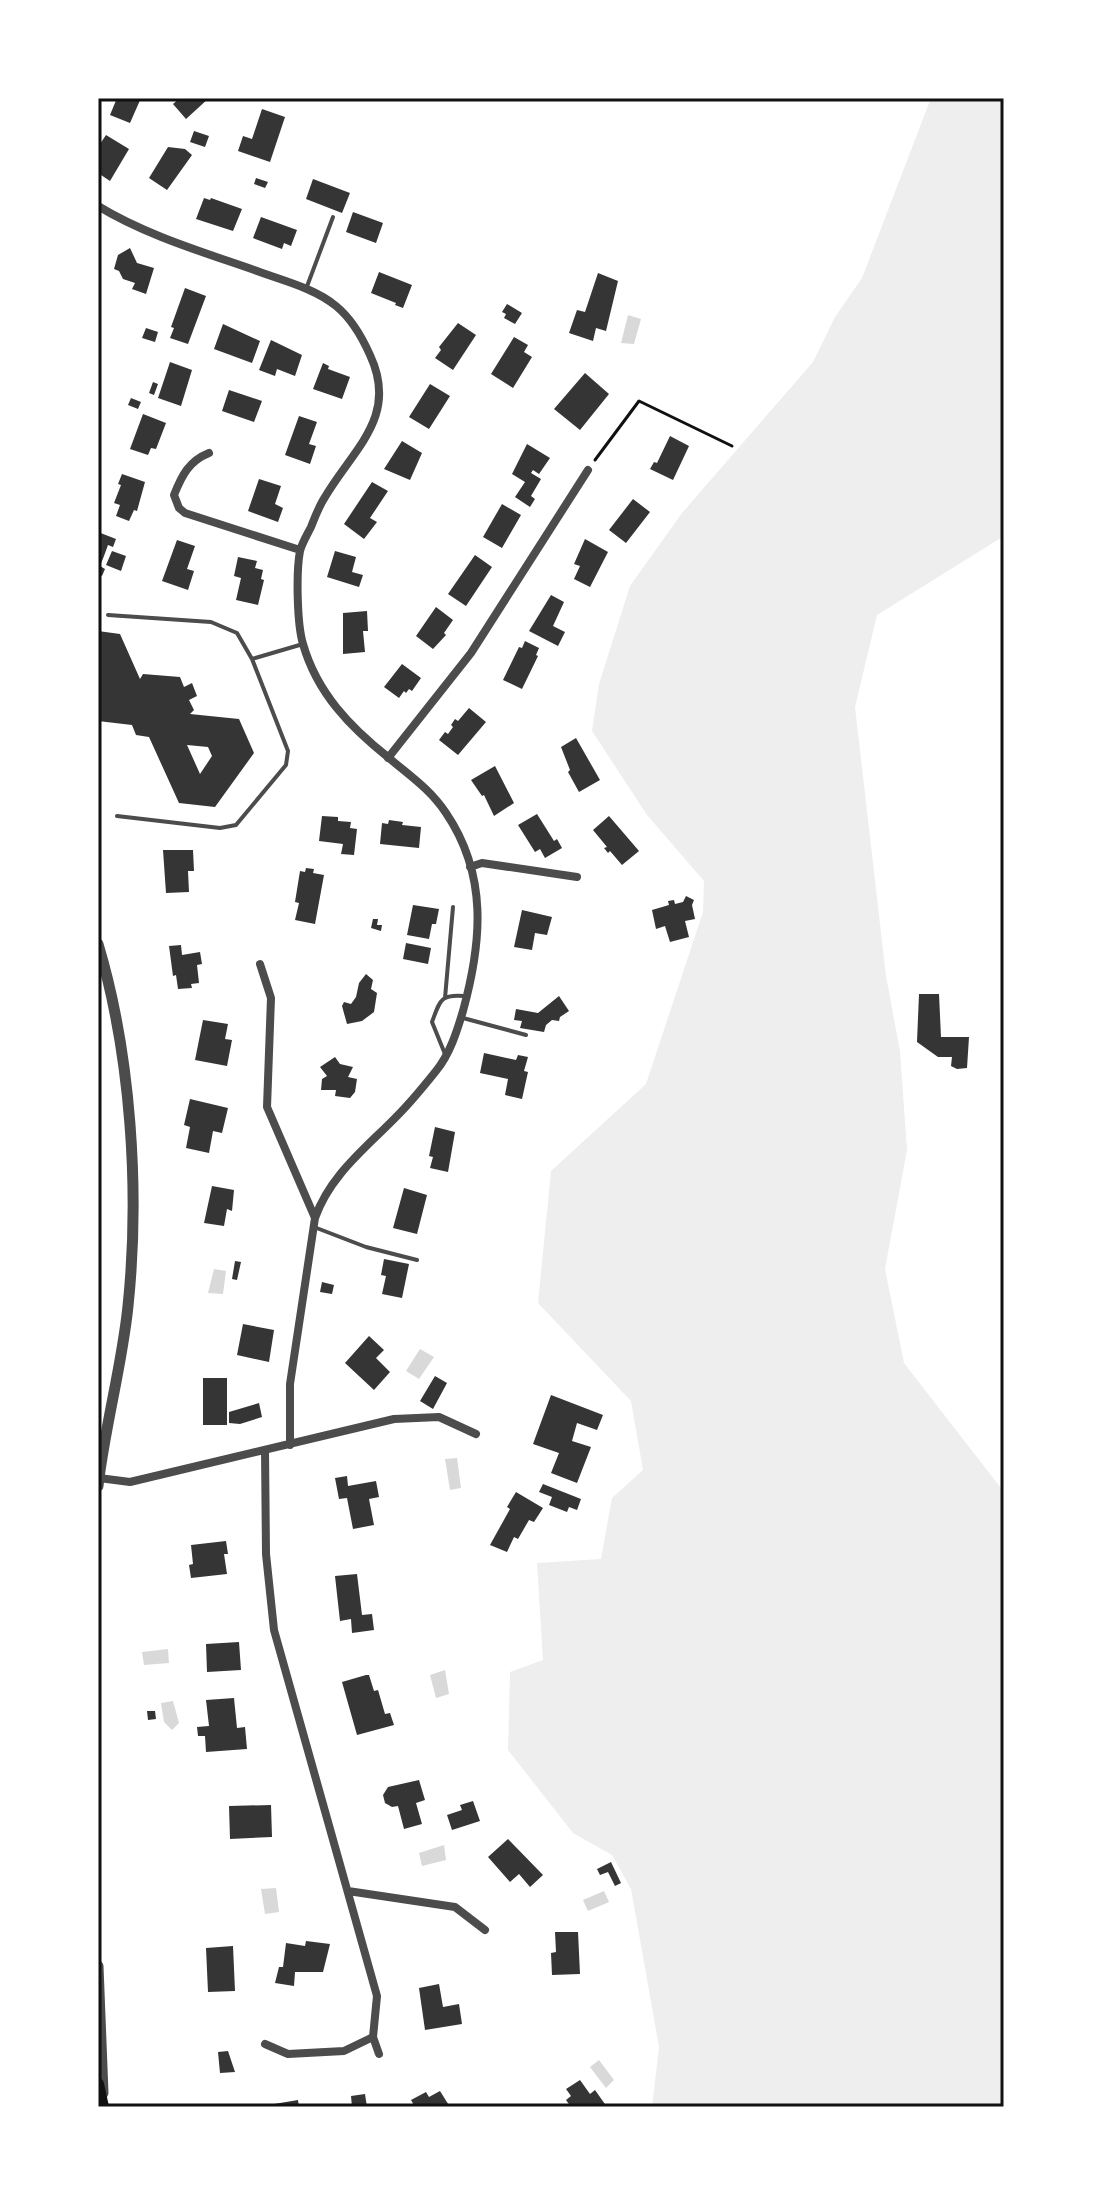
<svg xmlns="http://www.w3.org/2000/svg" width="1102" height="2205" font-family="'PT Sans',sans-serif">
<style>
.green{fill:#eee}
.water{fill:#d9d9d9}
.building{fill:#353535;fill-rule:evenodd}
.lines{fill:none;stroke-linecap:round;stroke-linejoin:round}
.path{stroke:#111;stroke-width:3}
.service{stroke:#4c4c4c;stroke-width:4}
.minor{stroke:#4c4c4c;stroke-width:8}
.tertiary{stroke:#4c4c4c;stroke-width:11}
.secondary{stroke:#111;stroke-width:12}
.neatline{fill:none;stroke:#111;stroke-width:3}
</style>
<rect width="100%" height="100%" fill="#fff"/>
<path class="green" d="M931 98H1004V536L877 615 855 707 886 976 900 1051 907 1150 885 1269 904 1363 1004 1492V2107H652L659 2047 631 1889 612 1855 573 1833 508 1750 510 1672 543 1660 537 1563 601 1559 612 1498 643 1470 631 1401 538 1303 551 1171 646 1084 703 912 704 881 647 815 592 731 599 684 630 586 682 513 813 362 835 317 862 278Z"/>
<path class="water" d="M628 315 641 319 634 344 621 343Z
M214 1269 226 1271 223 1294 208 1293Z
M420 1349 434 1357 419 1379 406 1371Z
M457 1458 461 1488 450 1490 445 1459Z
M168 1649 169 1663 144 1665 142 1652Z
M445 1670 449 1694 436 1698 430 1675Z
M173 1701 179 1723 172 1730 164 1722 161 1703Z
M444 1845 446 1860 422 1866 419 1853Z
M276 1888 279 1912 265 1914 261 1889Z
M604 1891 609 1902 588 1911 583 1900Z
M599 2060 614 2080 606 2088 590 2067Z"/>
<path class="building" d="M117 98H141L130 123 110 115Z
M180 98H209L186 119 173 104Z
M262 109 285 117 270 162 238 151 243 136 252 139Z
M194 131 209 136 205 147 190 142Z
M106 135 129 149 110 181 98 173 100 157 98 147Z
M168 147 185 149 192 155 167 190 149 178Z
M256 178 268 182 265 188 254 184Z
M313 179 350 193 342 213 306 199Z
M204 198 210 200 211 198 242 209 233 231 196 219Z
M353 212 383 223 376 243 346 232Z
M261 217 297 230 291 246 284 243 282 249 253 238Z
M130 248 137 263 154 268 146 294 132 289 135 283 123 279 119 271 114 269 118 255Z
M379 272 412 285 403 308 395 305 396 303 371 293Z
M598 273 618 281 606 331 596 328 593 341 569 333 577 310 585 312Z
M185 288 206 296 188 344 170 338 174 328 171 327Z
M507 304 522 313 515 324 504 318 506 314 502 312Z
M458 323 476 335 453 370 435 358 441 350 439 347Z
M223 324 260 341 252 363 214 349Z
M146 328 158 332 155 342 142 338Z
M514 337 528 345 524 352 532 357 513 388 491 374Z
M271 340 302 355 295 376 277 369 275 376 259 370Z
M170 362 192 370 181 406 158 398Z
M323 363 329 366 328 369 350 377 342 399 313 389Z
M585 373 609 394 580 430 554 409Z
M153 382 158 384 154 395 149 393Z
M430 384 450 396 429 429 409 417Z
M229 390 262 401 254 422 222 411Z
M131 398 141 402 138 409 128 405Z
M143 414 166 423 156 449 151 448 148 455 130 449Z
M299 416 317 422 309 444 316 446 310 464 285 455Z
M670 436 689 446 673 480 650 469 654 462 657 463Z
M402 441 422 453 410 480 384 469Z
M527 444 550 458 539 474 533 470 531 473 541 479 531 496 535 499 530 507 515 497 525 482 512 474Z
M122 474 145 482 137 511 134 510 129 521 116 516 120 505 114 503 121 485 118 484Z
M259 479 281 486 275 504 283 508 278 522 248 511Z
M372 482 388 491 370 518 377 522 364 539 344 524Z
M633 499 650 512 626 543 609 530Z
M502 504 521 515 502 548 483 537Z
M98 532 116 539 113 547 108 545 104 556 100 566 105 569 102 576 98 574Z
M585 539 608 552 590 587 574 579 580 566 574 564Z
M177 540 195 546 187 569 194 571 188 590 162 581Z
M112 551 126 556 121 571 106 565Z
M335 551 356 557 352 572 363 575 359 587 327 577Z
M475 555 492 567 466 606 448 594Z
M238 557 257 561 255 568 263 570 261 579 264 580 258 605 236 600 241 578 234 576Z
M551 595 564 602 553 626 565 632 558 646 529 631Z
M436 607 453 620 444 633 446 635 433 649 416 636Z
M367 611 368 631H363L365 652 343 654V613Z
M98 631 120 634 140 679 143 674 180 677 184 687 192 683 197 696 189 700 194 710 190 714 239 719 254 753 215 807 179 803 149 737 136 735 132 725 98 721ZM187 745 208 747 212 756 200 774Z
M525 641 539 648 536 655 538 656 522 689 503 680 519 647 522 648Z
M402 664 421 678 412 691 409 689 406 693 404 691 399 698 384 687Z
M469 708 486 722 458 755 439 740 445 732 448 734 453 727 451 725 455 719 458 721Z
M576 738 600 780 579 792 568 772 570 770 561 747Z
M495 766 514 803 494 816 484 795 482 796 471 780Z
M537 814 554 841 557 839 562 848 545 858 540 849 535 852 518 825Z
M322 816 338 817V821L351 822 350 828 357 829 354 855 341 854 343 844 319 841Z
M609 816 639 851 622 865 610 851 608 853 604 848 607 847 593 830Z
M389 820 403 822 402 825 421 827 419 848 380 844 382 823 388 824Z
M163 850H193L194 871H188L189 892 166 893Z
M306 868 314 869 313 873 324 875 315 924 295 920 299 903 295 902 300 871 305 872Z
M686 896 694 900 692 905 695 919 685 921 689 937 670 942 665 926 656 929 652 910 669 905 668 901 674 900 675 904 683 902Z
M413 905 439 909 436 924H432L429 939 407 935Z
M522 910 552 917 547 935 535 933 532 950 514 947Z
M373 919H378L377 925H382L381 931 371 928Z
M406 943 431 948 428 964 403 959Z
M181 945 182 955 200 952 202 964 197 965 199 983 191 984 192 988 178 989 176 975 173 976 169 946Z
M366 974 373 980 371 989 377 993 374 1012 362 1021 347 1024 342 1006 344 1002 351 1004 356 997 359 983Z
M919 994H939L941 1037H969L967 1068 957 1069 951 1066 952 1057H938L917 1042Z
M559 996 569 1011 560 1017 559 1021 552 1020 546 1025 544 1032 520 1028 522 1021 514 1020 516 1009 538 1013Z
M203 1020 228 1024 225 1039 232 1040 227 1066 195 1060Z
M484 1053 516 1060 518 1055 528 1057 524 1071 528 1072 522 1099 505 1095 508 1079 480 1073Z
M335 1057 340 1064 353 1067 348 1077 357 1079 355 1092 350 1098 335 1096 336 1090H321L322 1079 327 1076 320 1067Z
M190 1099 228 1108 222 1133 213 1131 209 1153 186 1148 190 1127 184 1125Z
M435 1127 455 1132 448 1172 430 1168 433 1157 429 1156Z
M212 1186 234 1190 232 1211 227 1209 224 1226 204 1223Z
M404 1188 427 1195 417 1234 393 1228Z
M384 1259 409 1264 402 1298 382 1294 386 1276 381 1275Z
M235 1261 241 1262 237 1280 232 1279Z
M322 1282 334 1285 332 1294 320 1292Z
M243 1324 274 1330 269 1362 237 1355Z
M369 1336 384 1350 376 1358 390 1372 374 1390 345 1363Z
M435 1376 447 1383 433 1409 420 1401Z
M203 1378H227V1425H203Z
M551 1395 603 1415 597 1430 577 1423 572 1441 591 1447 577 1483 551 1473 559 1453 533 1444Z
M259 1403 262 1417 240 1424 229 1423V1412Z
M347 1476 348 1486 376 1481 379 1497 369 1499 374 1525 353 1529 347 1498 339 1499 335 1478Z
M543 1484 581 1499 577 1510 569 1507 567 1512 549 1505 552 1497 539 1492Z
M516 1492 543 1508 534 1522 529 1520 518 1539 514 1537 507 1552 490 1545 510 1509 507 1507Z
M226 1541 228 1554H224L227 1574 191 1578 189 1565 193 1564 191 1545Z
M357 1574 362 1615 372 1614 374 1630 352 1633 351 1619 340 1621 335 1576Z
M239 1642 241 1670 207 1672 206 1644Z
M366 1675H369L374 1691 378 1690 385 1714 390 1713 394 1725 357 1735 342 1682Z
M234 1698 237 1728 245 1727 247 1749 206 1752 205 1736H198L197 1727 209 1726 206 1700Z
M147 1711H155L156 1719 148 1720Z
M419 1780 425 1800 416 1803 422 1824 404 1829 398 1806 392 1807 385 1803 383 1795 388 1787Z
M473 1801 480 1821 452 1830 447 1815 462 1810 460 1805Z
M271 1805 272 1837 230 1839 229 1806Z
M508 1839 543 1875 530 1887 519 1874 510 1882 488 1857Z
M611 1862 621 1883 615 1886 608 1872 600 1875 597 1869Z
M555 1932H578L580 1974 552 1975 551 1953 556 1952Z
M306 1941 330 1944 323 1972H295L294 1986 275 1983 279 1967H283L286 1943 305 1946Z
M233 1946 235 1991 208 1992 206 1948Z
M439 1984 443 2007 459 2004 462 2024 425 2030 419 1988Z
M228 2051 235 2072 220 2073 218 2052Z
M580 2080 590 2094 595 2090 607 2107H571L566 2100 571 2096 566 2089Z
M440 2091 450 2107H415L411 2100 426 2092 429 2097Z
M365 2094 367 2107H352L351 2096Z
M298 2100 299 2107H268V2105Z"/>
<g class="lines">
<path class="path" d="M595 460 639 401 732 446"/>
<path class="service" d="M306 289 333 217
M108 615 211 622 237 633 252 659
M117 816 220 828 236 825 286 765 288 751 252 659 303 644
M445 998 453 907
M463 1018 526 1035
M445 1054 432 1022C440 1001 440 994 464 996
M314 1227 366 1247 417 1260"/>
<path class="minor" d="M98 206C145 235 206 253 257 271 284 281 314 288 336 306 352 319 362 337 370 355 399 417 353 449 325 497 319 506 315 517 311 527 307 535 302 543 300 551 296 572 297 624 303 644 317 693 350 727 389 758 410 776 430 789 446 813 488 875 482 942 463 1011 457 1031 450 1054 436 1071 424 1086 411 1102 397 1116 366 1148 330 1175 315 1218L290 1384V1445
M209 453C189 461 182 475 174 495L179 508 185 513 300 550
M388 758 471 653 588 470
M470 867 482 863 577 877
M260 964 271 998 267 1107 315 1218
M99 1478 130 1482 394 1419 439 1417 476 1434
M348 1891 455 1907 485 1930
M373 2037 379 2054
M265 2044 288 2054 344 2051 373 2037 377 1996 274 1630 266 1554 265 1450"/>
<path class="tertiary" d="M98 944C131 1054 140 1191 128 1306 122 1366 105 1425 98 1486
M98 1966 103 2093"/>
<path class="secondary" d="M98 2084 103 2107"/>
</g>
<rect width="1102" height="2205" fill="none" stroke="#ffffff" stroke-width="200"/>
<rect x="100" y="100" width="902" height="2005" class="neatline"/>
</svg>
